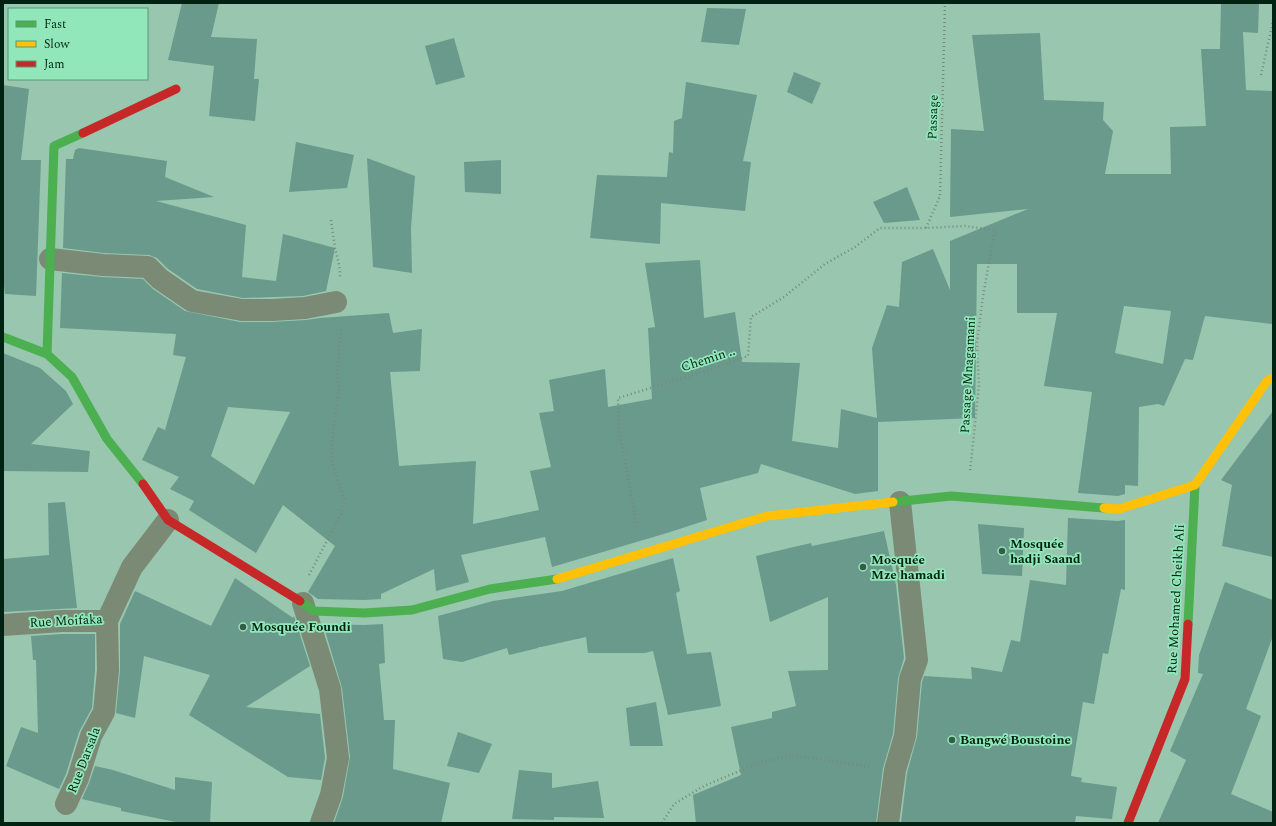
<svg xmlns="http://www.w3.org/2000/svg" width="1276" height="826" font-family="Spectral,serif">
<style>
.building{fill:#699a8c;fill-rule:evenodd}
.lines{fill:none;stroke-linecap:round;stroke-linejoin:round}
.path{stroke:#788a78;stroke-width:2.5;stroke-dasharray:1 3;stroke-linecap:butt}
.street{stroke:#7b8a75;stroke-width:22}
.fast{stroke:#4caf50;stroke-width:9}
.slow{stroke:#ffc107;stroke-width:9}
.jam{stroke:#c62828;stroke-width:9}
.poi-dot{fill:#355b49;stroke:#91e7ba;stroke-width:1.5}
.labels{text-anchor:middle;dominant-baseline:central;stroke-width:3.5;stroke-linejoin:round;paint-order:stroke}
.street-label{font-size:13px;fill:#002212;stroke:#91e7ba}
.poi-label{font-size:13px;font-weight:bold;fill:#002212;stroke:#91e7ba;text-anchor:start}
</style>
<rect width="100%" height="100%" fill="#98c6af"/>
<path class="building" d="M182 3H219L211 37 257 39 254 79H259L255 121 209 116 214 66 168 60Z
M1221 3H1259L1258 33 1243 32 1246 90 1273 91V324L1205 316 1193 360 1185 359 1164 406 1158 404 1139 407 1138 486 1125 485V494L1118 496 1078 493 1092 392 1044 386 1057 313H1017V264H977L975 418 878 422V491L855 494 761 464 758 473 700 488 707 520 667 533 552 567 545 537 461 555 469 582 436 591 434 569 381 594V599L364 600 318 599 308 592 335 546 283 505 256 553 189 510 194 501 170 489 179 477 142 460 158 427 165 430 186 357 173 355 176 334 60 328 62 273 102 277 143 279 153 289 185 311 240 322H272L306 320 320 318 389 313 393 333 422 329 420 371 390 372 399 466 476 461 473 524 539 510 530 471 551 467 539 413 554 411 549 380 605 369 608 407 652 399 648 328 655 327 645 263 700 260 704 318 735 312 742 362 800 363 792 441 838 448 841 409 877 418 872 348 887 305 899 307 902 262 933 249 950 290V241L1028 209 950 217 951 129 984 131 972 35 1040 33 1044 100 1104 102 1103 120 1113 131 1105 174H1171L1170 127 1206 126 1201 49H1220ZM1124 306 1171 311 1163 364 1115 353ZM228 407 290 412 254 485 211 456Z
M707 8 746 9 739 45 701 42Z
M454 38 465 77 436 85 425 46Z
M794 72 821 83 812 104 787 92Z
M686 82 757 95 743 161 751 162 745 211 661 203 660 244 590 238 597 175 667 177 669 152 673 153 674 121 682 118Z
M3 85 29 89 21 160H41L36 296 5 294 3 277Z
M296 142 354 155 347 188 289 192Z
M79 148 167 161 165 177 214 197 156 201 246 225 242 277 276 281 283 234 335 248 326 291 303 296 243 298 197 289 168 269 157 258 149 255 104 253 63 248 66 159H73L75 150Z
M367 158 415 176 411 228 412 273 373 267Z
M501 160V194L465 192 464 162Z
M907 187 920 220 884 223 873 202Z
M3 353 40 368 66 391 73 404 31 444 90 451 88 472 3 471Z
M1273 411V557L1222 546 1232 485 1221 480Z
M65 502 77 608 3 612V559L49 555 48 503Z
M1068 518 1118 521 1125 520V590L1121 589 1108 654 1103 653 1094 704 1083 702 1071 776 1082 778 1081 782 1117 787 1112 819 1076 816 1075 823H901L907 773 917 737 922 682 924 676 972 679 971 667 1002 672 1011 640 1020 642 1030 580 1066 585Z
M978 524 1024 528 1022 576 982 574Z
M884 531 896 585 904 658 898 678 893 734 883 768 876 823H696L693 795 741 775 731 727 772 718V712L796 706 788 671 828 670V597L770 622 756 556 811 543 812 546Z
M673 558 680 591 676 593 687 654 711 652 721 706 668 715 653 651 645 653H588L586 637 541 647H539L538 648 509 655 507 648 462 662 443 659 438 616 493 601 562 591Z
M235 578 293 618 294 616 310 666 246 707 320 714 325 758 321 780 288 777 189 715 210 675 144 656 135 718 116 713 120 670V624L135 591 211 626Z
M1225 582 1273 600V636L1246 709 1261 716 1231 794 1273 812V823H1158L1186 760 1170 751 1203 674 1198 673 1199 655Z
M323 624 364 625 383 624 385 663 379 664 384 720H395L393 769 450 783 441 823H334L343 797 350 757 342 688Z
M62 634H95V670L92 708 79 732 66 774 59 789 6 766 21 727 38 733 36 660H33L31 636Z
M656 702 663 746H630L626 708Z
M458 732 492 744 479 773 447 766Z
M95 766 113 770 175 790V777L212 782 210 823H181L121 811V808L82 799 89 783Z
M519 770 552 773V788L598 781 604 818 554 817V820L512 819Z"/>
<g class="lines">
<path class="path" d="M1261 75 1273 21
M331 220 335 248 340 269V277
M926 228 940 196 945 3
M637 527 619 429 618 398 712 369 748 356 751 317 784 297 825 264 855 247 880 228H926L965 226 995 230 983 296 977 343 979 385 970 472
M309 575 341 514 345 501 332 462V442L339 386 337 374 341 328
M662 823 674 804 704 786 756 764 792 755 870 767"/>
<path class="street" d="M50 259 103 265 148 267 160 279 192 301 242 310H272L305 308 336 302
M303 603 330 689 338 758 331 795 321 823
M3 625 62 621H107L132 567 168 520
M66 804 78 778 91 736 104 712 108 670 107 621
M888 823 895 770 905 736 910 679 917 660 900 502"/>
<path class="fast" d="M3 337 47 354 72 377 107 439 143 484
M47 354 54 146 83 133
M893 502 951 496 1104 508
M300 601 314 611 364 613 412 610 490 589 557 579
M1188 624 1195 485"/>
<path class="slow" d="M1104 508 1119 509 1195 485 1267 381 1273 378
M557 579 767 516 893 502"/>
<path class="jam" d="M83 133 176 89
M143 484 168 520 300 601
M1128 823 1185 679 1188 624"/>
</g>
<g class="poi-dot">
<circle cx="1002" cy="551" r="4"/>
<circle cx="863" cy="567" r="4"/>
<circle cx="243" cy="627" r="4"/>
<circle cx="952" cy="740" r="4"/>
</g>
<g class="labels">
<g class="street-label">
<text transform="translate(933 117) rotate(-88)">Passage</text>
<text transform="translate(708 359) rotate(-18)">Chemin ..</text>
<text transform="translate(968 375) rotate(-87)">Passage Mnagamani</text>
<text transform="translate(1176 599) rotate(-87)">Rue Mohamed Cheikh Ali</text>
<text transform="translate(66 621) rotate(-3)">Rue Moifaka</text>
<text transform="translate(84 760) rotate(-69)">Rue Darsala</text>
</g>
<g class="poi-label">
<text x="1010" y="544">Mosquée<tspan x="1010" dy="15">hadji Saand</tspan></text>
<text x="871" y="560">Mosquée<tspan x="871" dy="15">Mze hamadi</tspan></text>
<text x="251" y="627">Mosquée Foundi</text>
<text x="960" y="740">Bangwé Boustoine</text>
</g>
</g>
<rect width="1276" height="826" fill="none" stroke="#002212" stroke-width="8"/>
<rect x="8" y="8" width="140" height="72" fill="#91e7ba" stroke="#579877"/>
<rect x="16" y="21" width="20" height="6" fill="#4caf50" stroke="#579877"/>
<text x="44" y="28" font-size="12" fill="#002212">Fast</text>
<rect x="16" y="41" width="20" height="6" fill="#ffc107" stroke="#579877"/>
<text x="44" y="48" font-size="12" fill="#002212">Slow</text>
<rect x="16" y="61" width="20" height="6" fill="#c62828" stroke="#579877"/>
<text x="44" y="68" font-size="12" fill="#002212">Jam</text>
</svg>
